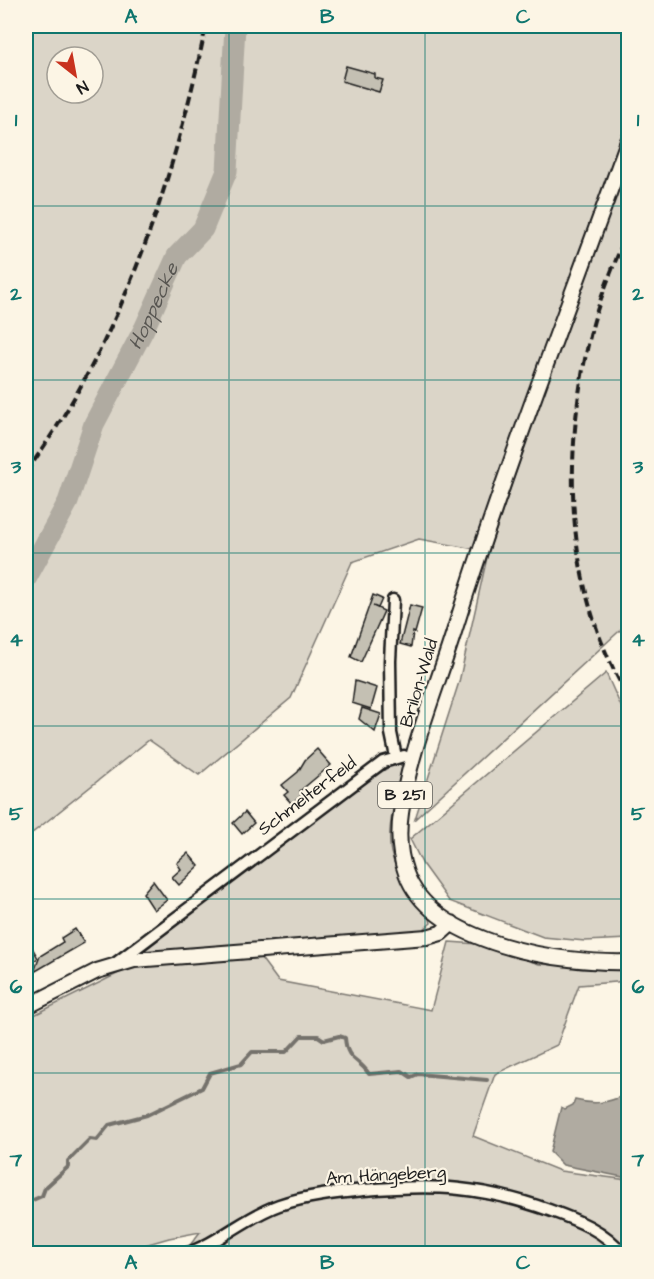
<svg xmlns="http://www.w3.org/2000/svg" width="654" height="1279" font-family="'Architects Daughter',sans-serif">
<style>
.green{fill:#dbd5c8;stroke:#7c7872;stroke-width:1.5;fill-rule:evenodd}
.water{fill:#b0aba1;stroke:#75726c;stroke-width:1.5}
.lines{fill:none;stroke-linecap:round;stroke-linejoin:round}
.stream{stroke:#75726c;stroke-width:4}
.river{stroke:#b0aba1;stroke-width:21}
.building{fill:#c4c0b3;stroke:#1c1c1c;stroke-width:1.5}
.minor-casing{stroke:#1c1c1c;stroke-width:15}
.major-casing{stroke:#1c1c1c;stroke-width:18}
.minor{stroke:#fcf5e5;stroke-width:10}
.major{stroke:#fcf5e5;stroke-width:14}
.rail{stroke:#1c1c1c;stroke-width:4;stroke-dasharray:9 4.5;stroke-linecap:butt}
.grid{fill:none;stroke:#0f766e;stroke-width:1.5;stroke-opacity:0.55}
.labels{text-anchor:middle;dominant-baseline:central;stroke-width:4.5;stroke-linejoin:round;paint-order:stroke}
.shield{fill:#fcf5e5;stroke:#5f5d58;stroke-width:1.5}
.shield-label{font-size:16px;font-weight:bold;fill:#1c1c1c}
.street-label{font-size:18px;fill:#1c1c1c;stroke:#fcf5e5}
.water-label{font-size:20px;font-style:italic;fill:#575551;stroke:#fcf5e5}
.neatline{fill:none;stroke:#0f766e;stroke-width:2}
.grid-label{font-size:20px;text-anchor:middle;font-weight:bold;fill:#0f766e}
</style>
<rect width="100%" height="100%" fill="#fcf5e5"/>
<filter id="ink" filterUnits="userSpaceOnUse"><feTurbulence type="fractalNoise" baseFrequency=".0167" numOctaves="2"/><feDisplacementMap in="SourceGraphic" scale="12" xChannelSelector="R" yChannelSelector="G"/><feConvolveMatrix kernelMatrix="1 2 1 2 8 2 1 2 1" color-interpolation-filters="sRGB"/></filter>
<g filter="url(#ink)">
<path class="green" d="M26 26H628V119L474 549 419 539 352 562 291 698 199 775 149 740 26 838ZM57 57H93V93H57Z
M628 166V623L415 819 459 682 488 553 573 306Z
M606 673 628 722V939L585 941 543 937 449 901 423 865 410 839Z
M394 764 405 766C398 791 388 818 390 845 391 868 416 901 430 919L431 923 418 934 389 938 144 951 317 812Z
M449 942 478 944 539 964 628 969V981L579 985 557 1045 495 1074 473 1136 560 1171 628 1180V1253H184L200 1232 169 1238 117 1253 26 1254V1019L129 968 261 958 278 981 431 1010Z"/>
<path class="water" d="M625 1095 628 1097V1178L563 1165 550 1152 561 1107 565 1109 573 1105 575 1100C595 1105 607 1103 625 1095Z"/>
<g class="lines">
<path class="stream" d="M26 1203 42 1196 45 1188 68 1167V1161L90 1139 97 1140 109 1125 147 1115 202 1088 210 1073 241 1064 252 1052H286L301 1036H318L324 1040 339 1036 345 1038C347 1062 358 1057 369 1074L402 1071 411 1077 418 1074 487 1080"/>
<path class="river" id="s1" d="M26 579 68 502 94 424 144 329 177 256 203 229 227 171 235 26"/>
</g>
<path class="building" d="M346 66 375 74V78L383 80 379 92 342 81Z
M373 595 382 599 378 608 373 606 384 611 361 662 351 657Z
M410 605 422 608 415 633 413 632 411 647 400 644Z
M355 681 377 688 371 709 352 703Z
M362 708 381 714 375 732 359 719Z
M317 749 331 765 300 791 303 794 292 804 284 795 288 792 282 785 298 772 305 760Z
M245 812 254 823 242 834 233 823Z
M188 853 199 866 179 885 172 877 181 869 177 863Z
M153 881 167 900 154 910 143 893Z
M75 929 84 943 34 972 40 956 63 942 61 938Z
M26 937 38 958 26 966Z"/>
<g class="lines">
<g class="minor-casing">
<path id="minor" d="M393 600 390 661 391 733 396 757
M116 963 383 762 404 756
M185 1254C219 1243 245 1217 279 1205 306 1196 335 1193 364 1190 436 1184 480 1186 549 1210 577 1220 604 1230 623 1254"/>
</g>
<g class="major-casing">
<path id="major" d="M628 141C569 305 505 468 453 635 435 692 409 754 401 813 398 833 399 854 406 873 432 945 563 964 628 962
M26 1007 97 971 134 960 427 937 441 933 452 923"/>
</g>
<use href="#minor" class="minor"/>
<use href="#major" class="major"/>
<path class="rail" d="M628 229C615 264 598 300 590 336 562 455 564 589 628 696
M26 472C122 341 173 183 206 26"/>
</g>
</g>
<path class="grid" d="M229 26V1254M425 26V1254M26 206H628M26 380H628M26 553H628M26 726H628M26 899H628M26 1073H628"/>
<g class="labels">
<rect class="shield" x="378" y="782" width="54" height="26" rx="4.5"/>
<g class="shield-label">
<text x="405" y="795">B 251</text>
</g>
<g class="street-label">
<text transform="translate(419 683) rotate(-73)">Brilon-Wald</text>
<text transform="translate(307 796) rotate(-37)">Schmelterfeld</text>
<text transform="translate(386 1175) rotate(-3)">Am Hängeberg</text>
</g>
<g class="water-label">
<text stroke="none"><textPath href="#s1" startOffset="302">Hoppecke</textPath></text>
</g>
</g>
<rect width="654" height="1279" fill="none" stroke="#fcf5e5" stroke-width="66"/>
<g transform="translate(75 75) rotate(149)"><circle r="28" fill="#fcf5e5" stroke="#a29e95" stroke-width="1.5"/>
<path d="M0-4.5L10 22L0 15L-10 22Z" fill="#c8321e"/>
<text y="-9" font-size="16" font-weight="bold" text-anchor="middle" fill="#1c1c1c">N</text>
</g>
<rect x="33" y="33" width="588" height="1213" class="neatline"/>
<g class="grid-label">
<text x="131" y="23">A</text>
<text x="327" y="23">B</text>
<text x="523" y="23">C</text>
<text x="16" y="126">1</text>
<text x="638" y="126">1</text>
<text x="16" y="300">2</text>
<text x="638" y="300">2</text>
<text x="16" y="473">3</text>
<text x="638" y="473">3</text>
<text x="16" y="646">4</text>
<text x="638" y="646">4</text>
<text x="16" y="820">5</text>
<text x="638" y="820">5</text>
<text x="16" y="993">6</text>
<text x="638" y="993">6</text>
<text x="16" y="1166">7</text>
<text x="638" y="1166">7</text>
<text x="131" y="1269">A</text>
<text x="327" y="1269">B</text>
<text x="523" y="1269">C</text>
</g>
</svg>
